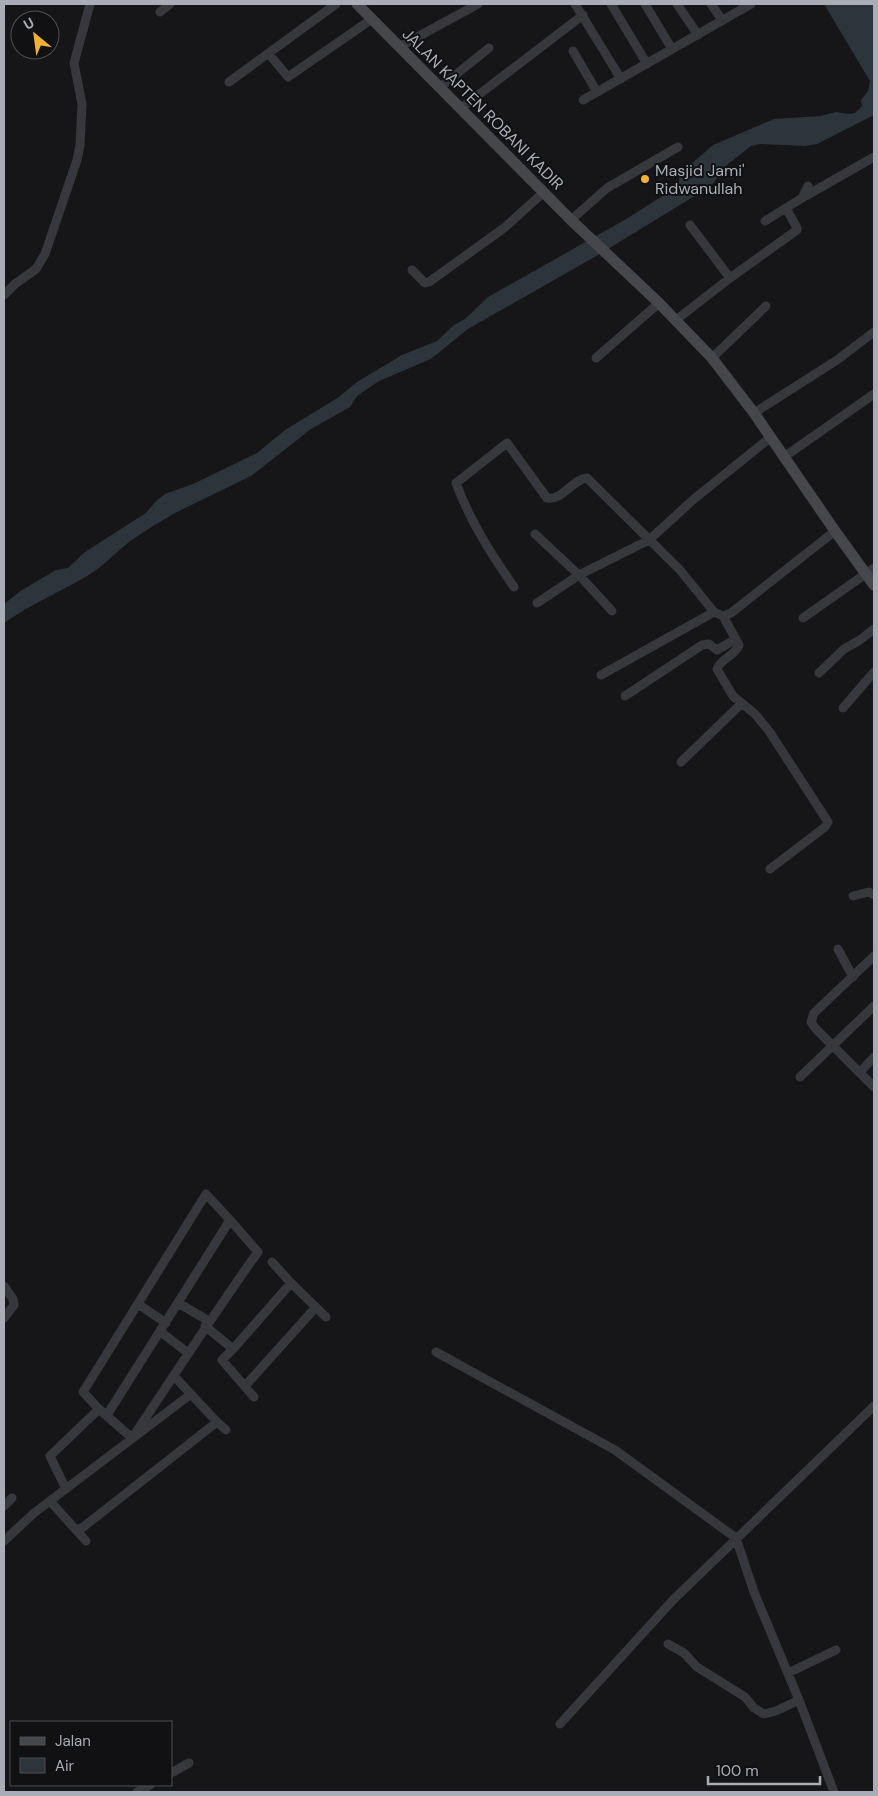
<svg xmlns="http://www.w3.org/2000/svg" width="878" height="1796" font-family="'DM Sans',sans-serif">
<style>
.water{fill:#2c353c}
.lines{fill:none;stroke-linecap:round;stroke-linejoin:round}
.minor{stroke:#37383d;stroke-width:9}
.secondary{stroke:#45474d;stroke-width:11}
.poi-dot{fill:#f2b134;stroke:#111113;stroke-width:2}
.labels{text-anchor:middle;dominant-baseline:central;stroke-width:4;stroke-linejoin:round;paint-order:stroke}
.street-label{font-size:16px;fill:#a8adb8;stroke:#111113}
.poi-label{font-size:16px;fill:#a8adb8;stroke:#111113;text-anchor:start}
</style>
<rect width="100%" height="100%" fill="#161618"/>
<path class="water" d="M824 4H874V115L817 144 805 146 760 144 751 146 728 164 711 186 598 255 468 329 431 359 379 381 357 396 350 407 311 429 251 476 175 513 153 526 130 541 99 568 84 578 24 610 4 623V604L22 590 56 570 68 568 85 552 146 513 156 501 165 494 193 484 257 453 285 430 339 397 357 382 402 355 437 341 454 325 465 319 488 297 628 218 670 191 679 181 680 174 713 145 774 119 820 116 836 112 849 114 855 113 862 106 861 100 868 91 870 81Z"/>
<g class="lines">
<path class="minor" d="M575 4 621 79
M611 4 647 64
M645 4 672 49
M677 4 698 35
M711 4 722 20
M160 12 170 4
M399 47 478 4
M573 51 597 92 751 4
M269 54 288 77 372 19
M229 82 336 4
M439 88 489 48
M583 100 597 92
M460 109 583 15
M802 198 874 157
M571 220 607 188 678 147
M765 221 786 208
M690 225 730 278
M412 270 425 283 429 282 504 228 544 192
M4 295 15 284 36 269 45 254 77 160 80 145 82 104 74 63 90 4
M676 320 730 278 797 230V228L786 208 802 198 808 186
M596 358 659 303
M712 358 766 306
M754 413 837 360 874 332
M784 457 874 394
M535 534 579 575 612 611
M514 587C491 554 470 521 456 483L507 443 547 498C562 501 573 479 587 478L680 570 714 612 723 616 731 613 835 531
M537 603 579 575 649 540 694 499 771 437
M723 616 739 645C735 656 720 659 717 669L733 696 755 714 769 731 828 822 825 827 770 869
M803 618 874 568
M819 673 844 649 860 640 874 629
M601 675 714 612
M625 696 702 645 709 644 717 650 736 639
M843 708 874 672
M681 762 741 704
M853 896 869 892 874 895
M838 949 853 977
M874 956 814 1013 811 1022 815 1028 874 1087
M860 1072 874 1057
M800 1077 874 1006
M291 1283 326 1317
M4 1286 13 1299 14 1305 4 1318
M178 1303 209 1321
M138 1304 166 1323
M205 1326 233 1349 222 1360 254 1397
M161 1332 188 1353
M233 1349 291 1283 272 1262
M436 1352 615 1450 736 1538 754 1592 799 1700 834 1792
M245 1386 316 1307
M99 1409 83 1392 206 1194 230 1220 107 1415
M217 1422 226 1430
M66 1489 50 1456 99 1409 132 1438C174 1376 214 1313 258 1252L230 1220
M50 1501 76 1530 82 1528 217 1422 174 1376
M4 1506 12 1498
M76 1530 86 1541
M4 1541 34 1513 191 1394
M668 1644 684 1653 697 1667 745 1697 754 1708 764 1714 776 1711 799 1700
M788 1673 836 1650
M560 1724 673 1600 874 1406
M171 1773 189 1763
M137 1792 150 1785"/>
<path class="secondary" d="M357 4 571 220 659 303 712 358 754 413 835 531 874 585"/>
</g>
<circle class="poi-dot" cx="645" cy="179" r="5"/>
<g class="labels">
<g class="street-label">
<text transform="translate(483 109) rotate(45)">JALAN KAPTEN ROBANI KADIR</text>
</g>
<g class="poi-label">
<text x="655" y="170">Masjid Jami'<tspan x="655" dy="18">Ridwanullah</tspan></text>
</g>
</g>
<rect width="878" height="1796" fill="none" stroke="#a8adb8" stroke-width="10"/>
<rect x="10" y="1721" width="162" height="65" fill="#111113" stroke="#4d4f55"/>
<rect x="20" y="1737" width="25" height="8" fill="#45474d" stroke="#4d4f55"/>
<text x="55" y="1746" font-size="15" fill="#a8adb8">Jalan</text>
<rect x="20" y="1758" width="25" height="15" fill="#2c353c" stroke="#4d4f55"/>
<text x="55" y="1771" font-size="15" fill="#a8adb8">Air</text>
<g transform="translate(35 35) rotate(331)"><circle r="24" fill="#111113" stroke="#4d4f55"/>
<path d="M0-4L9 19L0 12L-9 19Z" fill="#f2b134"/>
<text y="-8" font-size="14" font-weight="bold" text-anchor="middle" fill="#a8adb8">U</text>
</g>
<path d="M708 1776v8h112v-8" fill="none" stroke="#a8adb8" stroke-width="2.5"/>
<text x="716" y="1776" font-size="15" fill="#a8adb8" stroke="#111113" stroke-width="4" paint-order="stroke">100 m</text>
</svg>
